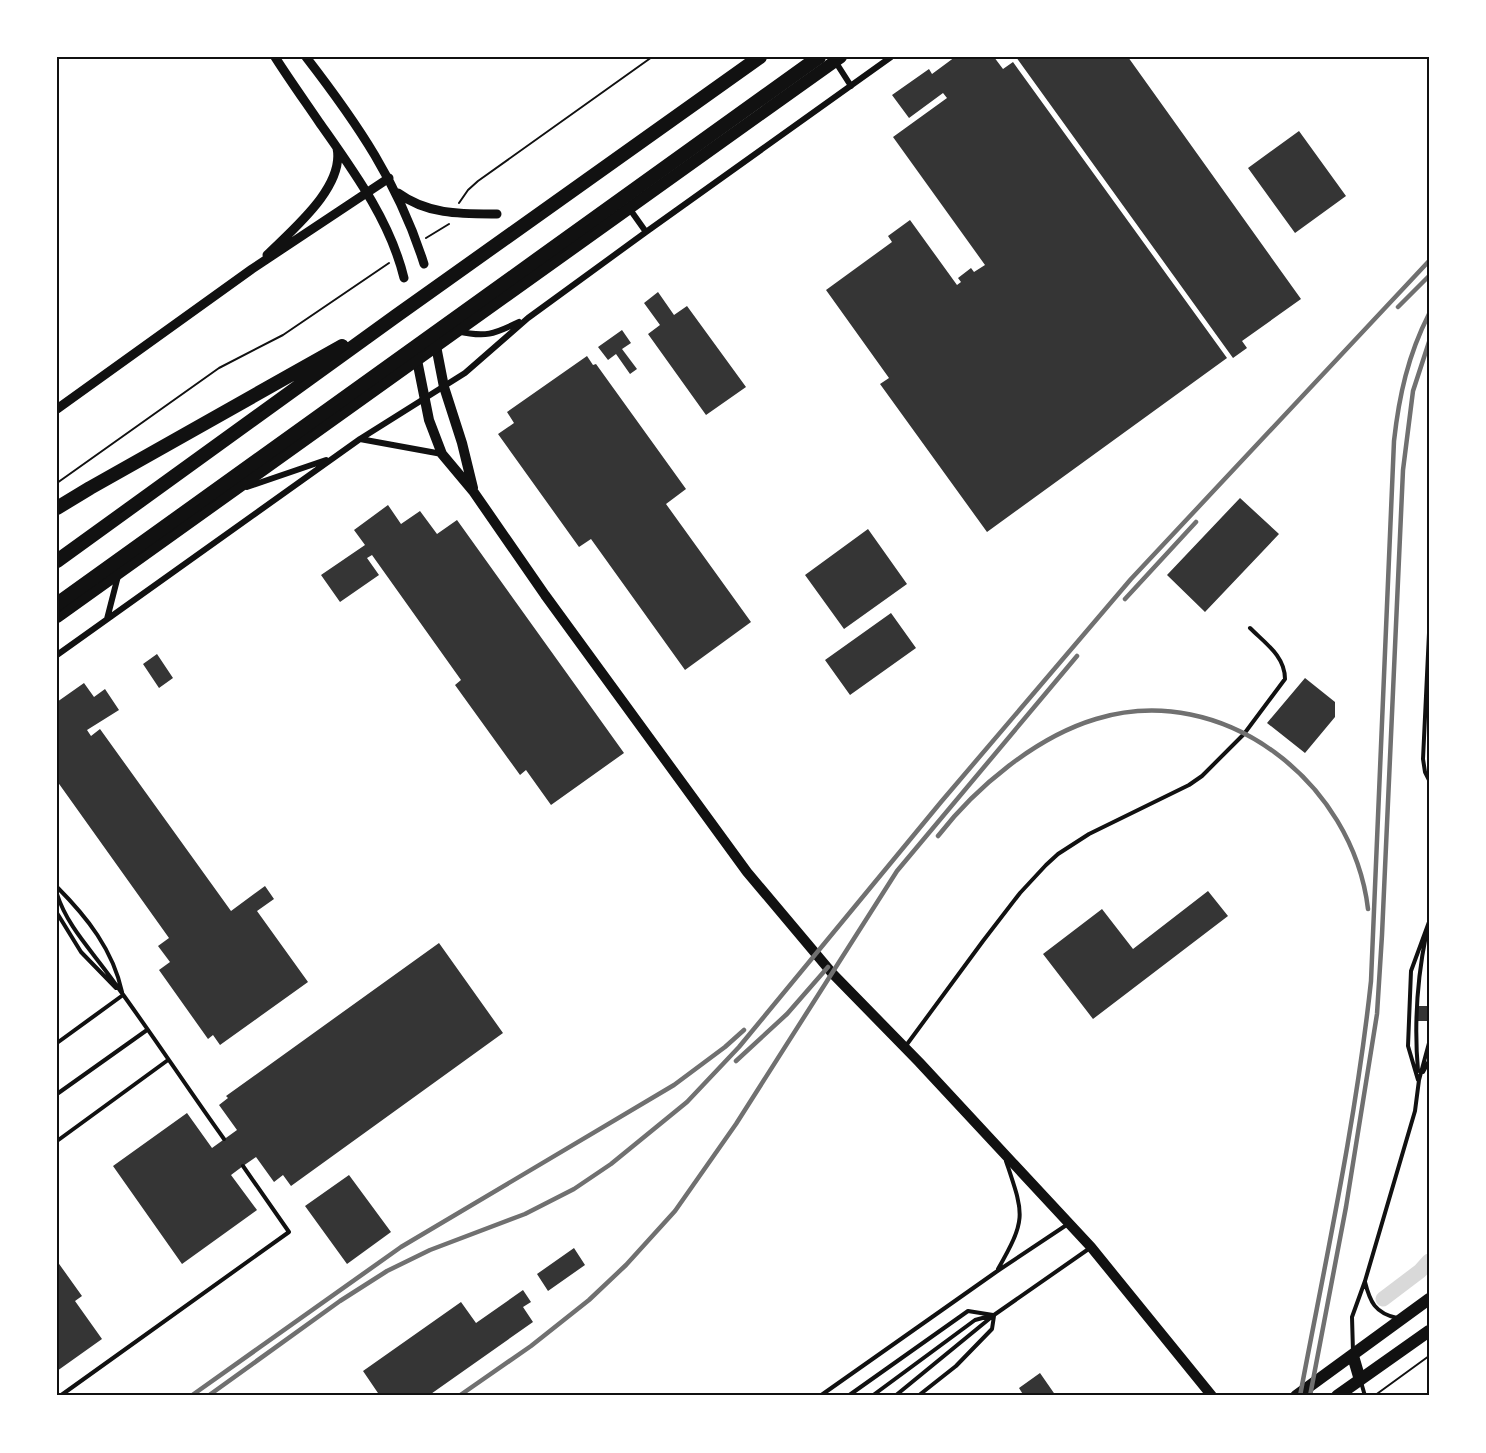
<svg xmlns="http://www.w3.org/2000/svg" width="1486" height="1453" font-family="'Fira Sans',sans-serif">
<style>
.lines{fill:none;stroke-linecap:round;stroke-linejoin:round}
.canal{stroke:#d9d9d9;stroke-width:15}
.building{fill:#353535}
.path{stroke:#111;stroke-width:2}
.service{stroke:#111;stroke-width:4}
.minor{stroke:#111;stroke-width:6}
.tertiary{stroke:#111;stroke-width:9}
.secondary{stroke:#111;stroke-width:10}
.primary{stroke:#111;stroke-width:12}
.motorway{stroke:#111;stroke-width:14}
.rail{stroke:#707070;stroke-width:4.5}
.neatline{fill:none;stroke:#111;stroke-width:2}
</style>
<rect width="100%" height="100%" fill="#fff"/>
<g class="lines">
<path class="canal" d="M1383 1299 1420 1271 1429 1261"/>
</g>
<path class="building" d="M955 57H994L1003 69 1013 62 1227 358 987 532 880 384 889 378 826 290 892 242 888 236 910 220 957 285 961 282 958 278 971 268 974 272 985 265 893 137 947 98 943 93 909 118 892 95 929 69 932 74Z
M1016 57H1128L1301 299 1242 341 1247 348 1233 358Z
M1299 131 1346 196 1295 233 1248 168Z
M658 292 674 315 687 306 746 387 706 415 648 334 660 325 644 303Z
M622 330 631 343 622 349 637 369 630 374 616 354 608 360 598 347Z
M587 356 593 365 596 364 686 489 666 504 751 622 685 670 591 539 579 547 498 434 514 423 507 412Z
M1240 498 1279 534 1205 612 1167 575Z
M388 505 401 524 420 511 437 534 457 520 624 753 551 805 526 770 520 775 455 685 461 680 372 555 367 558 379 575 340 602 321 575 365 545 354 530Z
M868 529 907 584 844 629 805 575Z
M891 613 916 648 850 695 825 660Z
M157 654 173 678 159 688 143 664Z
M1305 678 1335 702V717L1305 753 1267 723Z
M84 683 94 697 105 689 119 710 87 730 91 736 100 729 231 911 265 886 274 899 257 911 308 982 220 1045 213 1035 208 1039 159 970 170 962 158 946 169 938 57 781V702Z
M1208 891 1228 916 1093 1019 1043 954 1102 909 1133 949Z
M439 943 503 1033 291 1186 283 1175 274 1182 256 1157 243 1166 231 1175 257 1210 182 1264 113 1166 187 1113 212 1148 237 1130 219 1105 228 1098 226 1096Z
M1416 1006H1429V1021H1415Z
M349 1175 391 1232 347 1264 305 1206Z
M574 1248 585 1265 548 1291 537 1274Z
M57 1261 82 1296 75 1301 102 1339 57 1371Z
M523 1290 531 1302 523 1307 533 1322 428 1396H380L363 1371 461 1302 476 1323Z
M1040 1373 1056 1396H1024L1019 1388Z"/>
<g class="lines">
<path class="path" d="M459 203 468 190 478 181 652 57
M426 238 449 224
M57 483 219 368 283 335 389 263
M1374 1396 1429 1356"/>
<path class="service" d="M1429 633 1423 759 1425 772 1429 780
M57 887C87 917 113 950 122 992
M57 894C67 926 92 951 111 978 150 1031 186 1086 224 1139
M57 913 81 952 116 988
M57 1043 123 995
M905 1047 983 941 1020 893 1046 865 1058 854 1089 834 1189 785 1202 776 1244 734 1285 679C1285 656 1265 643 1250 628
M1418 1071C1414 1025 1417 980 1426 935
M1423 1072 1429 1061
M1418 1080 1408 1046 1411 971 1429 922
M57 1094 147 1030
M57 1141 168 1060
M998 1269C1027 1218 1024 1215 1006 1161
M1365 1282C1370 1302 1375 1313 1397 1318
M1353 1352 1352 1317 1365 1281 1415 1111 1419 1080 1429 1043
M1361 1382 1365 1396
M60 1396 289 1232 243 1166
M820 1396 996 1272 1068 1224
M848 1396 968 1311 993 1315
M872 1396 975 1320 990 1316
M895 1396 994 1315 1090 1248
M918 1396 956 1366 992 1329 994 1316"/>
<path class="minor" d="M835 61 851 86
M629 208 646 232
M457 331C486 338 494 334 519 322
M360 439 442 454
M247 487 326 460
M107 619 118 576
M57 655 360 439 465 373 528 318 646 232 891 57"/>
<path class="tertiary" d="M275 57C289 79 304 100 319 122 352 169 390 220 404 278
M306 57C357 123 399 184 424 264
M398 193C428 215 462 214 497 214
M267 255C292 230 345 187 337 148
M57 409 252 269 389 178"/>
<path class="secondary" d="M436 346 444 387 462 443 473 488
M417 360 429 420 442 454 473 491 545 595 747 872 832 973 919 1062 1091 1247 1212 1396"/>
<path class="primary" d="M57 617 841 57
M1353 1356 1360 1380
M1296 1396 1429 1299
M1337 1396 1429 1331"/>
<path class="motorway" d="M57 508 90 488 342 346
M57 561 396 316 760 57
M57 604 819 57"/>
<path class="rail" d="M1398 307 1429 276
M1125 599 1196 522
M938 836C976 787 1036 737 1096 719 1224 680 1353 783 1368 909
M736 1061 787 1014 828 967
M191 1396 401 1247 674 1085 725 1047 744 1030
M208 1396 340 1301 387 1271 430 1250 525 1214 574 1189 611 1164 687 1102 739 1047 941 802 1131 579 1429 261
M459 1396 531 1346 589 1300 626 1265 675 1211 736 1124 897 871 1077 656
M1300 1396C1326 1258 1356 1121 1371 981L1394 441C1399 396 1408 355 1429 314
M1310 1396 1346 1207 1377 1014 1382 935 1403 470 1413 391 1429 342"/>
</g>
<rect width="1486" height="1453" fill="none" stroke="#ffffff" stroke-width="117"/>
<rect x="58" y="58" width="1370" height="1336" class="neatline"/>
</svg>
